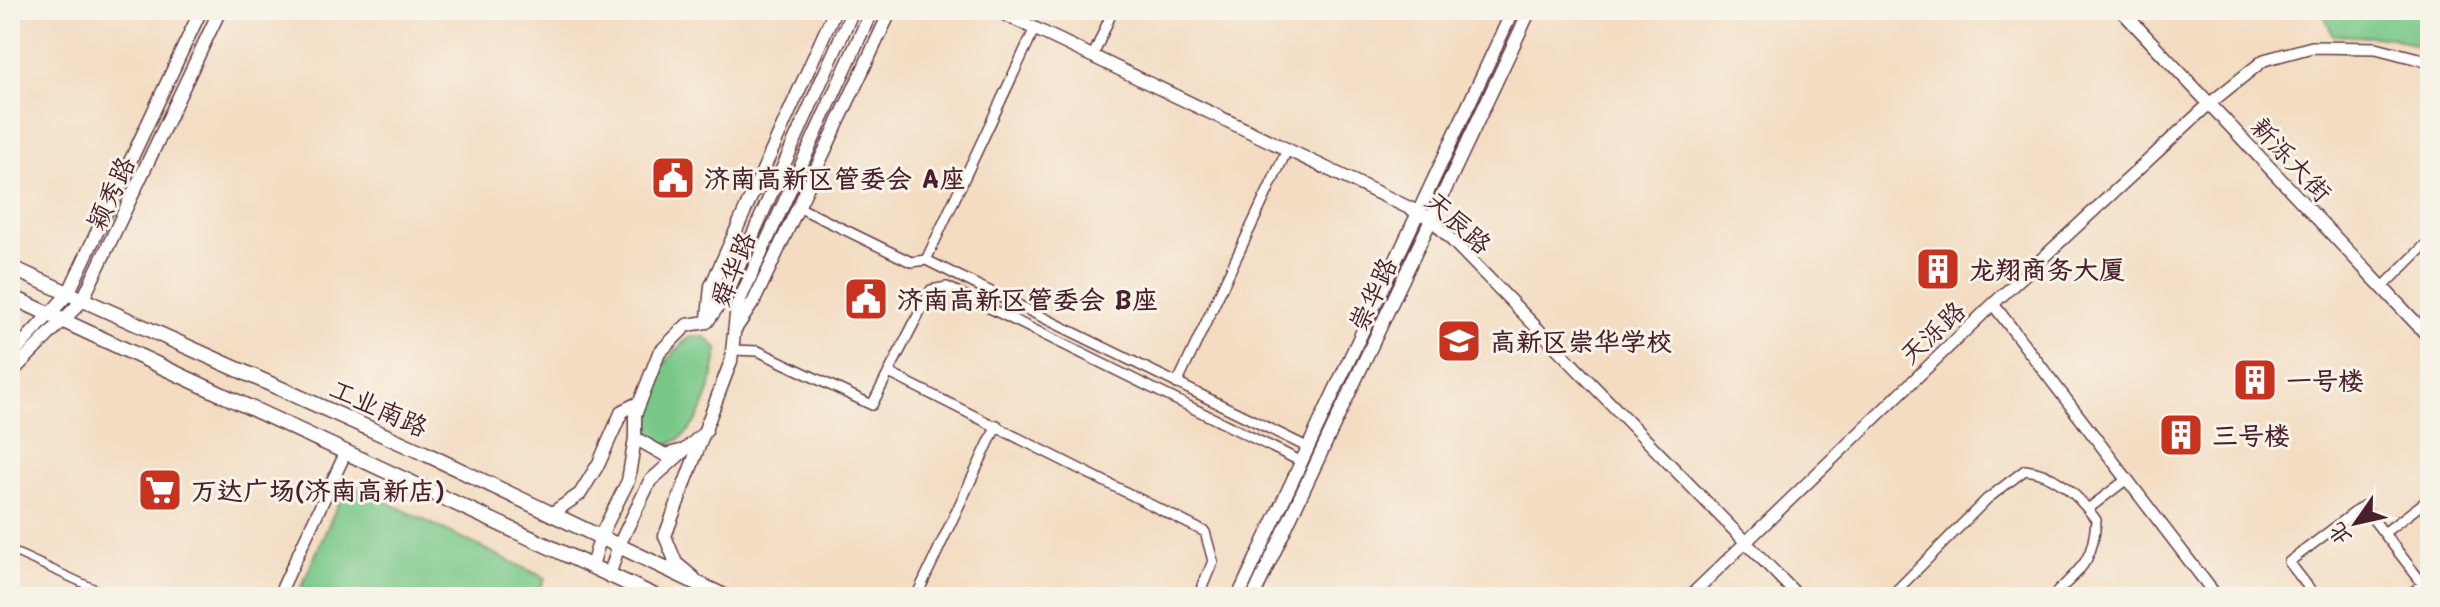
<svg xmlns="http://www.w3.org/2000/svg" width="2440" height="607" font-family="Mali,'LXGW WenKai TC',sans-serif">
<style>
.green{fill:#78c787;stroke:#617359;stroke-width:2}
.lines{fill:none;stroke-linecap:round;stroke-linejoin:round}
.pedestrian-casing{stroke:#633b42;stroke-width:10}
.minor-casing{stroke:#633b42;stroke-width:12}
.tertiary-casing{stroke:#633b42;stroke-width:14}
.secondary-casing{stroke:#633b42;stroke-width:15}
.primary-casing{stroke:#633b42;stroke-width:17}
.pedestrian{stroke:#fff;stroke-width:7}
.minor{stroke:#fff;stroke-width:9}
.tertiary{stroke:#fff;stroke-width:11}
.secondary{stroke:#fff;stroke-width:12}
.primary{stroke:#fff;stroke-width:14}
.labels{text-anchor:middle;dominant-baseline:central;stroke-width:6;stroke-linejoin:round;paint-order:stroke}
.street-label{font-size:26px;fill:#4a1f2b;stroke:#f7f3e8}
.poi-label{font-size:26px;font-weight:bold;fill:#4a1f2b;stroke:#f7f3e8;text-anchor:start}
</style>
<rect width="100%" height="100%" fill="#f7f3e8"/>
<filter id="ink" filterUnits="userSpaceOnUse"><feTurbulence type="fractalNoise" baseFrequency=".0125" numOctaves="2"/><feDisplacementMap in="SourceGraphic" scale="16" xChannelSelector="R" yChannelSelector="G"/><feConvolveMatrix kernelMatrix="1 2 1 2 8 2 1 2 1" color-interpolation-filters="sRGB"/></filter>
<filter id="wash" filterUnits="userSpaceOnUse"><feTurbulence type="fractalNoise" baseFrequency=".006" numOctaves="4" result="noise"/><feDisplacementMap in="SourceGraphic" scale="32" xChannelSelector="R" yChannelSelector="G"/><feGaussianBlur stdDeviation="1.8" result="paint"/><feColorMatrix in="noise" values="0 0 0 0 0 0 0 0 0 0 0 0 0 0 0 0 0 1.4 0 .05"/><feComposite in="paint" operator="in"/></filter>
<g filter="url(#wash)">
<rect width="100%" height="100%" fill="#f3dcc1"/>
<path class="green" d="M2322 10H2430V50L2393 38 2333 35Z
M691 336 705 337 718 349C712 384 701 443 658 446 620 417 665 357 691 336Z
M347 483 545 578 536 597H297Z"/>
</g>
<g filter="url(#ink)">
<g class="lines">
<g class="pedestrian-casing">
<path id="pedestrian" d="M10 550 113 597"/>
</g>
<g class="minor-casing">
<path id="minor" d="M1035 28 926 260 1309 448
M1093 56 1113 10
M798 207 911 262 926 260
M2383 287 2430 240
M733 350 758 351 872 405 931 290 947 287 1302 462
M889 373 1205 532 1213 561 1198 597
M1177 384 1288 148
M2088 509 2127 479
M2384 533 2430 498
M916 597 997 425
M1899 597 1895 592 1987 499 2025 470C2056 473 2079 496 2096 520 2093 563 2081 568 2052 597
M2316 597 2289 562 2363 506 2423 584 2406 597"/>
</g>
<g class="tertiary-casing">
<path id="tertiary" d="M1432 220 1799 597
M1993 304 2217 597
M278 597 346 452
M1689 597 1993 304 2209 104 2264 60 2312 47 2376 48 2430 62"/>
</g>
<g class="secondary-casing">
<path id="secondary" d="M996 10 1426 216
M2121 10 2430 338
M708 318 711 286 835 10
M736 328 754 301 891 10
M10 357 68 294 201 10
M10 374 82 301 220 10
M635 438 665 455 680 451
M551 514 580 494 599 463 622 411 640 402
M592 566 601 535 628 481 635 438V415L659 353 687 325 707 322 726 295 853 10
M609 576 619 545 650 481 706 431
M694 578 676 563 665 536 731 361 737 306 872 10
M1238 597 1513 10
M1253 597 1530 10"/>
</g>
<g class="primary-casing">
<path id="primary" d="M10 267 426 454 726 597
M10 296 657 597"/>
</g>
<use href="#pedestrian" class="pedestrian"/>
<use href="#minor" class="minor"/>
<use href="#tertiary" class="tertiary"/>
<use href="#secondary" class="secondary"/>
<use href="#primary" class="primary"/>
</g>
</g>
<defs>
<g id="civic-square" transform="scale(2.3)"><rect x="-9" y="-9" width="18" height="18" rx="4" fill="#c8321e" stroke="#f7f3e8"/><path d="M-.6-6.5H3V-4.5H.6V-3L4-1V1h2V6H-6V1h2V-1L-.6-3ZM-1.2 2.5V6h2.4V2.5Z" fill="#fff"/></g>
<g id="building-square" transform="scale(2.3)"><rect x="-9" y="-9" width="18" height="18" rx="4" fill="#c8321e" stroke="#f7f3e8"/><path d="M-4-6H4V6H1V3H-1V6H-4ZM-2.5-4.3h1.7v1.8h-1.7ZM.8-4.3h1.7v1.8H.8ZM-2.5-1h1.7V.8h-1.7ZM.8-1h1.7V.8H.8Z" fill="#fff"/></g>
<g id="school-square" transform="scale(2.3)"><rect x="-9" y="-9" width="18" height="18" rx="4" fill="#c8321e" stroke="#f7f3e8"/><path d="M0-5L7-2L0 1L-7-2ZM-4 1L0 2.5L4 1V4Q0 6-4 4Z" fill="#fff"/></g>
<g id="supermarket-square" transform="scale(2.3)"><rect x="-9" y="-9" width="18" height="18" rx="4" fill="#c8321e" stroke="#f7f3e8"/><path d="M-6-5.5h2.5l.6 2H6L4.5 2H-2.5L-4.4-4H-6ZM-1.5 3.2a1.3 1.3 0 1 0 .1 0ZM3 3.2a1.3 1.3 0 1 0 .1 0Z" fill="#fff"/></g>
</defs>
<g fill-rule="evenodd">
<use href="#civic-square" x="673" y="178"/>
<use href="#building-square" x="1938" y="269"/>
<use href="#civic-square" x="866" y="299"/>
<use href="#school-square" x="1459" y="341"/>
<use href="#building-square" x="2255" y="380"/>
<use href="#building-square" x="2181" y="435"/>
<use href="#supermarket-square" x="160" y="490"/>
</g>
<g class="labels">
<g class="street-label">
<text transform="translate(2292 159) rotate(47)">新泺大街</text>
<text transform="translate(110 193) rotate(-65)">颖秀路</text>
<text transform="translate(1459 222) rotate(42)">天辰路</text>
<text transform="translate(732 269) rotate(-68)">舜华路</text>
<text transform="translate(1372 294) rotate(-65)">崇华路</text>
<text transform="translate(1932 332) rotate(-43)">天泺路</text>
<text transform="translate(379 407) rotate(24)">工业南路</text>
</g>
<g class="poi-label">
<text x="704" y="178">济南高新区管委会 A座</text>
<text x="1969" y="269">龙翔商务大厦</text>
<text x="897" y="299">济南高新区管委会 B座</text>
<text x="1490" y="341">高新区崇华学校</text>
<text x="2286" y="380">一号楼</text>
<text x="2212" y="435">三号楼</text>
<text x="191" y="490">万达广场(济南高新店)</text>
</g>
</g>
<rect width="2440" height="607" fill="none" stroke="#f7f3e8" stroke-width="40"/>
<g transform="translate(2356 523) rotate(236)" stroke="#f7f3e8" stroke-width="6" paint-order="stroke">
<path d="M0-6L14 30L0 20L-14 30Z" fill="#4a1f2b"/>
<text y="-12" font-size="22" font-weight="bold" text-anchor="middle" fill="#4a1f2b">北</text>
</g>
</svg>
